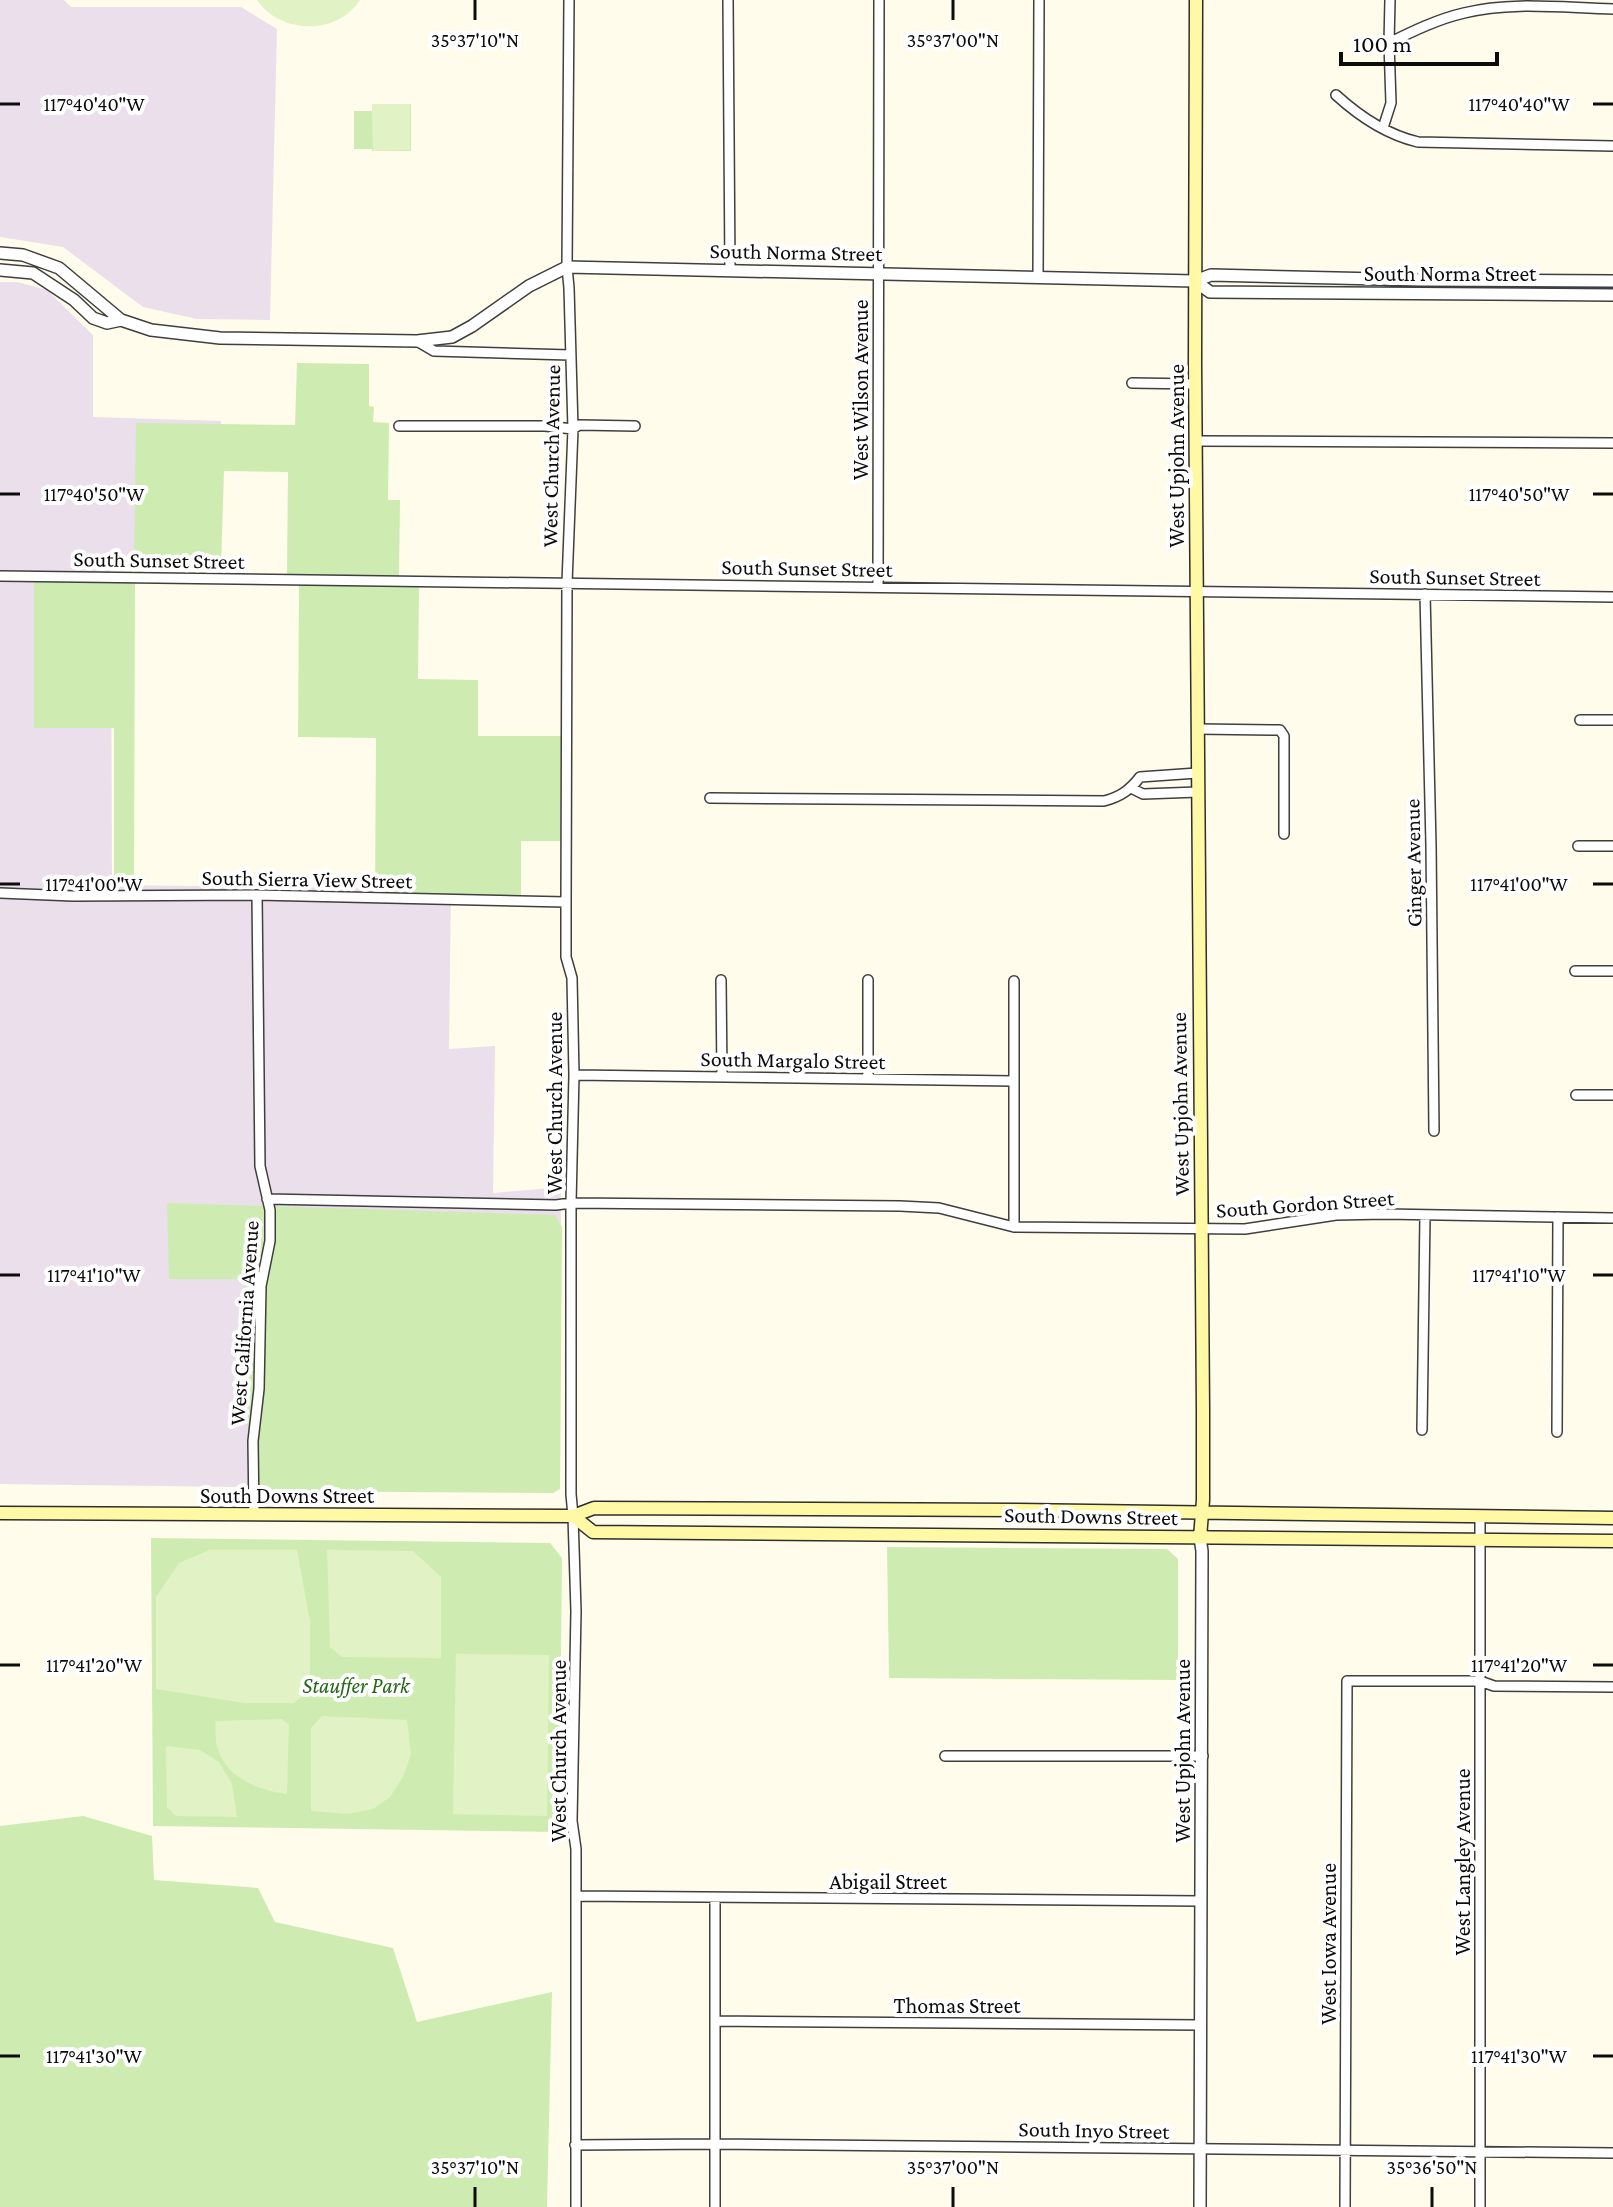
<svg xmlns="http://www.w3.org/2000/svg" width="1613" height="2207" font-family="'Crimson Pro',serif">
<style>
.industrial{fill:#ebdfec}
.green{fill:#ceecb2}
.pitch{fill:#e1f2c4}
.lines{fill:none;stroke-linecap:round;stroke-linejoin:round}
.minor-casing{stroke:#3f3f3f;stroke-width:12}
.tertiary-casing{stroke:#3f3f3f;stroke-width:14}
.secondary-casing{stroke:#2e2e2e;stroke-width:15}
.minor{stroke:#fff;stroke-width:9}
.tertiary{stroke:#fff;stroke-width:11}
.secondary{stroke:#fff9a6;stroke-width:12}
.ticks{fill:none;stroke:#0c0c0c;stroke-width:3}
.labels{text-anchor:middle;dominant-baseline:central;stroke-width:8;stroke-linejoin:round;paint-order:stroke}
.street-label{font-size:22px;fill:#0c0c0c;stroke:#fff}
.park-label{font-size:22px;font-style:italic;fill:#266818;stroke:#fff}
.ticks-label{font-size:20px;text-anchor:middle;fill:#0c0c0c;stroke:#fff;stroke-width:8;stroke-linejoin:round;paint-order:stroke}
</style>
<rect width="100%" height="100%" fill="#fffceb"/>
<path class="industrial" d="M0 0H64L71 7H241L277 29 270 320 197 319 143 307 63 247 0 237Z
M0 282H17L47 290 93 335V417L221 421 220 568 111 567 112 885 451 889 449 1049 495 1046 493 1193 561 1187 560 1482 554 1491 0 1484Z"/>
<path class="green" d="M372 104H411V151H372V149H354V111H372Z
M297 363 369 364V406L374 407 373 422 389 423 388 500H400L399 576 287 575 288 472 224 471 221 568H134L136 423 295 425Z
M34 580H135L134 884H114V728H34Z
M299 585 419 586 418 679 478 680V736H563L562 841H521V896L375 895 376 738 298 737Z
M167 1203 555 1215 562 1227 560 1489 553 1493 259 1491C257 1464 257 1439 242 1416L244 1279H169Z
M151 1538 550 1543 562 1558 559 1832 153 1826Z
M887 1547 1167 1549 1178 1559V1680L889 1678Z
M83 1816 152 1836 154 1880 258 1888 275 1922 393 1948 417 2022 552 1992 547 2207H0V1826Z"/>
<path class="pitch" d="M257 0H360C337 36 280 34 257 0Z
M372 104H410V150L373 151Z
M209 1550H297L310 1621V1690L294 1703H245L156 1689V1597L179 1563Z
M327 1550 413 1551 441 1577V1658L342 1657 330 1647Z
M456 1654 549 1655 547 1816 453 1814Z
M322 1716 407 1720 411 1754 403 1777 390 1797 373 1809 348 1814 311 1811V1728Z
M282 1719 289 1725 287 1794C258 1790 225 1778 217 1746 215 1738 216 1729 215 1721Z
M166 1746 200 1750 219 1762 232 1784 237 1817 176 1816 167 1807Z"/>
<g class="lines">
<g class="minor-casing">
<path id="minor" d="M569 0 567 267 569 288 573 429 567 583 566 902V957L572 978 574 1075 571 1203V1494L573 1516 576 1611 572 1821 576 1849V2207
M728 0 730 271
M1389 43C1413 31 1438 19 1464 13 1512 1 1564 8 1613 9
M1336 95C1359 116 1388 135 1418 142L1613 146
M1383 128 1391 103 1389 43 1390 0
M1038 278 1039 0
M417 341 434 351 570 355
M1132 383 1195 384
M399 426H545L573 429 579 425 635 426
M1196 441 1613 443
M0 576 1613 597
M878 587 879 0
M1425 594 1431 845 1434 1131
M1580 720H1613
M1197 729 1280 730 1284 736V834
M1131 788 1143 794 1198 792
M710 798 1104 801C1120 797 1130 790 1140 777L1197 773
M1578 846H1613
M0 893 73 896 257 895 566 902
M1575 971H1613
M721 980 722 1077
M868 980V1079
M1014 981V1227
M574 1075 1013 1081
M1576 1095H1613
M267 1199 556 1205 571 1203 900 1206 939 1208 1014 1227 1245 1229 1336 1215 1385 1214 1613 1218
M1422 1430 1425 1215
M1557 1432 1558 1217
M254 1515 253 1441 259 1389 261 1286 270 1241V1210L260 1166 257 895
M1480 1517V2207
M945 1756H1203
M576 1896 1201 1901
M715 1898V2207
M715 2021 1199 2025
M575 2145 715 2144 1613 2153
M1345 2207 1347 1681H1480L1494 1686 1613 1687"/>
</g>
<g class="tertiary-casing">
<path id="tertiary" d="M0 253 23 255 59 268 121 320 151 330 220 338 417 341 452 337 472 326 529 286 567 267 1195 281 1211 275 1422 280 1613 281
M0 270 33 273 74 300 93 318 107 323 121 320
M1195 281 1210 292 1613 295
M1200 1538 1202 1551 1200 2207"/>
</g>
<g class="secondary-casing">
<path id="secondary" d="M1196 0 1195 362 1203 1410V1500L1200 1538
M0 1513 573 1516 594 1508 1018 1510 1613 1518
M573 1516 593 1532 1613 1541"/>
</g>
<use href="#minor" class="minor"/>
<use href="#tertiary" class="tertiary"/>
<use href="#secondary" class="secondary"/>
</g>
<path class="ticks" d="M475 0V20M953 0V20M0 104H20M1593 104H1613M0 494H20M1593 494H1613M0 884H20M1593 884H1613M0 1275H20M1593 1275H1613M0 1665H20M1593 1665H1613M0 2056H20M1593 2056H1613M475 2187V2207M953 2187V2207M1432 2187V2207"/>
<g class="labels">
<g class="street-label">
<text transform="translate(796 252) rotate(1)">South Norma Street</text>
<text x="1450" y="273">South Norma Street</text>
<text transform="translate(860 390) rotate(-90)">West Wilson Avenue</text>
<text transform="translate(551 456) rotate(-89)">West Church Avenue</text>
<text transform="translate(1176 456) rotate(-90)">West Upjohn Avenue</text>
<text transform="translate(159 560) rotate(1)">South Sunset Street</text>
<text transform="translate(807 568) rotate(1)">South Sunset Street</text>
<text transform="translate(1455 577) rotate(1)">South Sunset Street</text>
<text transform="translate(1413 863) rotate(-91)">Ginger Avenue</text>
<text transform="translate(307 879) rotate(1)">South Sierra View Street</text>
<text transform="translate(793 1060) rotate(1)">South Margalo Street</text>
<text transform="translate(554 1103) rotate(-90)">West Church Avenue</text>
<text transform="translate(1180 1104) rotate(-91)">West Upjohn Avenue</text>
<text transform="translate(1305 1204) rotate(-4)">South Gordon Street</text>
<text transform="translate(244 1323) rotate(-86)">West California Avenue</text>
<text x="287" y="1495">South Downs Street</text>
<text transform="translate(1091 1516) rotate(1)">South Downs Street</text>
<text transform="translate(558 1751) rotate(-90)">West Church Avenue</text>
<text transform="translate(1182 1751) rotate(-90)">West Upjohn Avenue</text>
<text transform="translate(1462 1862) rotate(-90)">West Langley Avenue</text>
<text x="888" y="1881">Abigail Street</text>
<text transform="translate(1328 1944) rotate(-90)">West Iowa Avenue</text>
<text x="957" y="2005">Thomas Street</text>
<text transform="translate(1094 2130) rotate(1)">South Inyo Street</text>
</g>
<g class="park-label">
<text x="356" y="1685">Stauffer Park</text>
</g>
</g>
<g class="ticks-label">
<text x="475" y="47">35°37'10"N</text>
<text x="953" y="47">35°37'00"N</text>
<text x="1519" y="111">117°40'40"W</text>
<text x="94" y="111">117°40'40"W</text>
<text x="1519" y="501">117°40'50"W</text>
<text x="94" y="501">117°40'50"W</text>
<text x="1519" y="891">117°41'00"W</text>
<text x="94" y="891">117°41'00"W</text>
<text x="1519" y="1282">117°41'10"W</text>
<text x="94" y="1282">117°41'10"W</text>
<text x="1519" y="1672">117°41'20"W</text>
<text x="94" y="1672">117°41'20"W</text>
<text x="1519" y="2063">117°41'30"W</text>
<text x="94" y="2063">117°41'30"W</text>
<text x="475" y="2174">35°37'10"N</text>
<text x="953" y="2174">35°37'00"N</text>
<text x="1432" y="2174">35°36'50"N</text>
</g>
<path d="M1341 52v12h156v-12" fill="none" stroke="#0c0c0c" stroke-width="4"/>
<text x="1353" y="52" font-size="24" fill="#0c0c0c" stroke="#ffffff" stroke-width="6" paint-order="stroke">100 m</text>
</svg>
